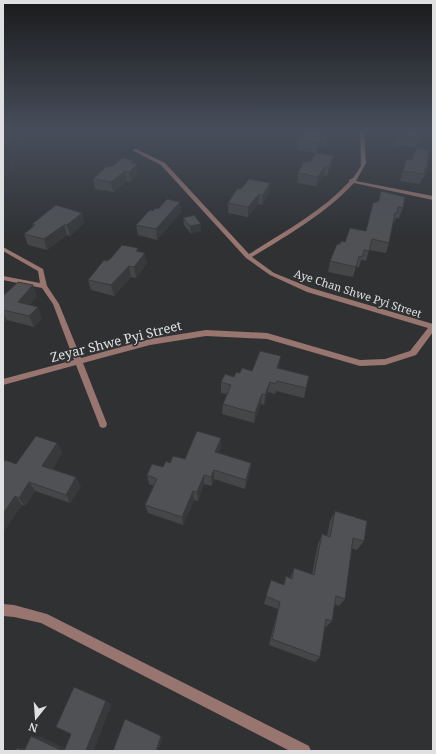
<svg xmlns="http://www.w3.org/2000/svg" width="436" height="754" font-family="'Noto Serif',serif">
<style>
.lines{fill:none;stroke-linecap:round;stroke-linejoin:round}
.path{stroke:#686a6c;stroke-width:1;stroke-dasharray:0.5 2;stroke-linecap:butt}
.minor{fill:#99756f;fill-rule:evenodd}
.wall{fill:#444648}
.shaded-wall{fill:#37393b}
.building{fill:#4f5154;stroke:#37393b}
.labels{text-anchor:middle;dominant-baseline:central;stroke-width:3.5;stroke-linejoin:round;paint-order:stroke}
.far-street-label{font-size:11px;fill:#dee0e1;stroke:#2f3133}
.street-label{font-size:13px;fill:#dee0e1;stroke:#2f3133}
</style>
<rect width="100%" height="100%" fill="#2f3133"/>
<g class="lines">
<path class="path" d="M3 177 11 167 26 132"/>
<path class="minor" d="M360 132H364L366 163 356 181 433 196V200L354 183C325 214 288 235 252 257L274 273 311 288 433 324V332L416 355 385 365 360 366 267 339 206 336 150 345 83 363 107 424 106 427 103 428 100 427 99 424 76 365 3 385V379L74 360 53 304 42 288 3 280V276L40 283 38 271 3 251V247L43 269 47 286 59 304 81 358 150 339 206 330 267 333 360 360 385 359 410 351 428 328 307 292 270 275 246 258 161 165 132 150 136 149 165 163 249 254C284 232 321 212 349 182V180L353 178 361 166Z
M3 604 14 605 47 614 309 746 311 751H290L41 623 14 617 3 616Z"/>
</g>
<path class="wall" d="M330 132 329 136 325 145 322 144 317 152 332 166 327 176H324L316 186 297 183 298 173 311 161 315 153 297 150 298 141Z
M398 132H423L420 139 418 138 415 147 395 144Z
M416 148 427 168 424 178H422L420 184 400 181 406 160 412 159Z
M134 160 138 175 130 182 127 181 113 192 95 189 93 179 113 166Z
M270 183 269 193 262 205 258 204 248 217 228 213V203Z
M381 191 403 208 399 218H396L394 223H393L389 243 386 253 369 250 366 261 361 260 359 267H356L353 277 328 272 330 261 340 244 345 242 366 231 378 201Z
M180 202 181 212 157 240 138 235 136 225 158 209Z
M82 213 84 223 70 236 67 235 47 250 28 245 24 234 33 227 32 224Z
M183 218 201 224V231L191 234 184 225Z
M138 248V251L147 263 136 278 131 277 114 296 91 290 88 280 107 261Z
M3 296H37L29 305 42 318 34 327 7 320 3 323Z
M279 366 278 368 309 376 304 398 276 391 275 394 268 392 264 405 261 404 254 423 222 414 223 404 227 394 221 393V382L234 377 240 373Z
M221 438V447L218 453 251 463 250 472 245 489 214 479 212 486 204 484 198 501 194 500 183 525 148 513 145 505 154 486 149 484 147 475 163 467 170 463 185 459Z
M57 443 62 453 52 469 81 486 70 503 35 491 25 506 22 505 4 531 3 530V463L16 464Z
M335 511 364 541 357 550 351 548 345 599 339 606 334 604 332 621 326 627H325L320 657 315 662 269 645 278 609 264 604 271 580 283 585 286 576 290 578 294 568 312 574 318 544 322 534 327 536 330 521Z"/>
<path class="shaded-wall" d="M328 132H330L329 136 325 145 327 136Z
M323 135 322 144 317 153 318 144Z
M334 156 332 166 327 176 329 167Z
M134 160 135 166 137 164 138 175 130 182 129 172 131 163Z
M325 166 324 176 316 186 318 177Z
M125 171 127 181 113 192 111 182Z
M270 183 269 193 262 205 263 195Z
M259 194 258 204 248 217V207Z
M180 202 181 212 157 240 156 229Z
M82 213 84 223 70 236 67 225Z
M201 224V231L191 234 190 226Z
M64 225 67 235 47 250 44 239Z
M145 253 147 263 136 278 134 267Z
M129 266 131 277 114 296 111 285Z
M33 285 37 296 22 312 18 302Z
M38 307 42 318 34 327 29 316Z
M3 312 7 320 3 323Z
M281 356 279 366 275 378 277 368Z
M270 382 268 392 264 405 265 395Z
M262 394 261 404 254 423 255 413Z
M221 438V447L215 461V452Z
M57 443 62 453 48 475 42 466Z
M251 463 250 472 245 489 246 480Z
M214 470V479L212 486 211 477Z
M204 475V484L198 501 197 492Z
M76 477 81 486 70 503 66 495Z
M29 482 35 491 25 506 19 498Z
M193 491 194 500 183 525 182 517Z
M15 496 22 505 4 531 3 529V514Z
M106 701 112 704 94 750 95 751H88L86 750Z
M125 719 163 737 158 751H156Z
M31 736 42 737 71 751H63Z
M17 748H29L23 751Z"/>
<path class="building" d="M304 132H328L327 136 323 135 318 144 298 141Z
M398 132H419L418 138 398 135Z
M416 148 429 150 427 168H425L424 174 403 171 406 160 413 159Z
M316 152 334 156 329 167 325 166 318 177 298 173 304 162 311 161Z
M122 158 134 160 131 163 137 164 129 172 125 171 111 182 93 179 106 167 113 166Z
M249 179 270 183 263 195 259 194 248 207 228 203 237 189 242 188Z
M381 191 405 197 403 208 398 207 397 213H395L389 243 372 239 369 251 364 250 362 257 359 256 356 267 330 261 337 244H340L341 241 345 242 350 228 366 231 373 203 379 201Z
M167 199 180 202 156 229 136 225 150 210 153 211 155 208 158 209Z
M56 205 82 213 67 225H64L44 239 24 234 35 225 32 224Z
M194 215 201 224 190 226 183 218Z
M122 245 138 248 136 251 145 253 134 267 129 266 111 285 88 280 104 260 107 261 111 258Z
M18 282 33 285 18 302 38 307 29 316 3 310V296Z
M260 351 281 356 277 368 309 376 306 388 277 381 276 384 270 382 265 395 262 394 255 413 223 404 231 385 221 382 225 374 234 377 236 372 240 373 242 368 252 371Z
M197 431 221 438 215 452 251 463 246 480 214 470 211 477 204 475 197 492 193 491 182 517 145 505 157 479 147 475 152 464 163 467 166 461 170 463 173 456 185 459Z
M36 436 57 443 42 466 76 477 66 495 29 482 19 498 15 496 3 514V463L5 460 16 464Z
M335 511 367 521 364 541 353 538 345 599 336 596 332 621 326 619 320 657 272 639 280 602 266 596 271 580 284 585 286 576 292 579 294 568 314 575 322 534 330 537Z
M74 687 106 701 86 750 88 751H64L71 734 56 727Z
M125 719 161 736 156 751H113Z
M31 736 63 751H24Z
M17 748 23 751H16Z"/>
<linearGradient id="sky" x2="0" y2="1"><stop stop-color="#1a1b1c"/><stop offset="0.55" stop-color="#474e5b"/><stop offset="1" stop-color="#474e5b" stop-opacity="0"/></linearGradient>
<rect width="436" height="238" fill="url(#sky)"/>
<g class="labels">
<g class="far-street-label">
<text transform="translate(358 293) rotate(18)">Aye Chan Shwe Pyi Street</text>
</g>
<g class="street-label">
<text transform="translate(116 341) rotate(-14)">Zeyar Shwe Pyi Street</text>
</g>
</g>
<rect width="436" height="754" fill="none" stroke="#dee0e1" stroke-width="8"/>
<g transform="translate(36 718) rotate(197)" stroke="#2f3133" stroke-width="3" paint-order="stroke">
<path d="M0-3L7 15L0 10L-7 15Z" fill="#dee0e1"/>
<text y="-6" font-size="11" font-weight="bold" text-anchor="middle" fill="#dee0e1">N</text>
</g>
</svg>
